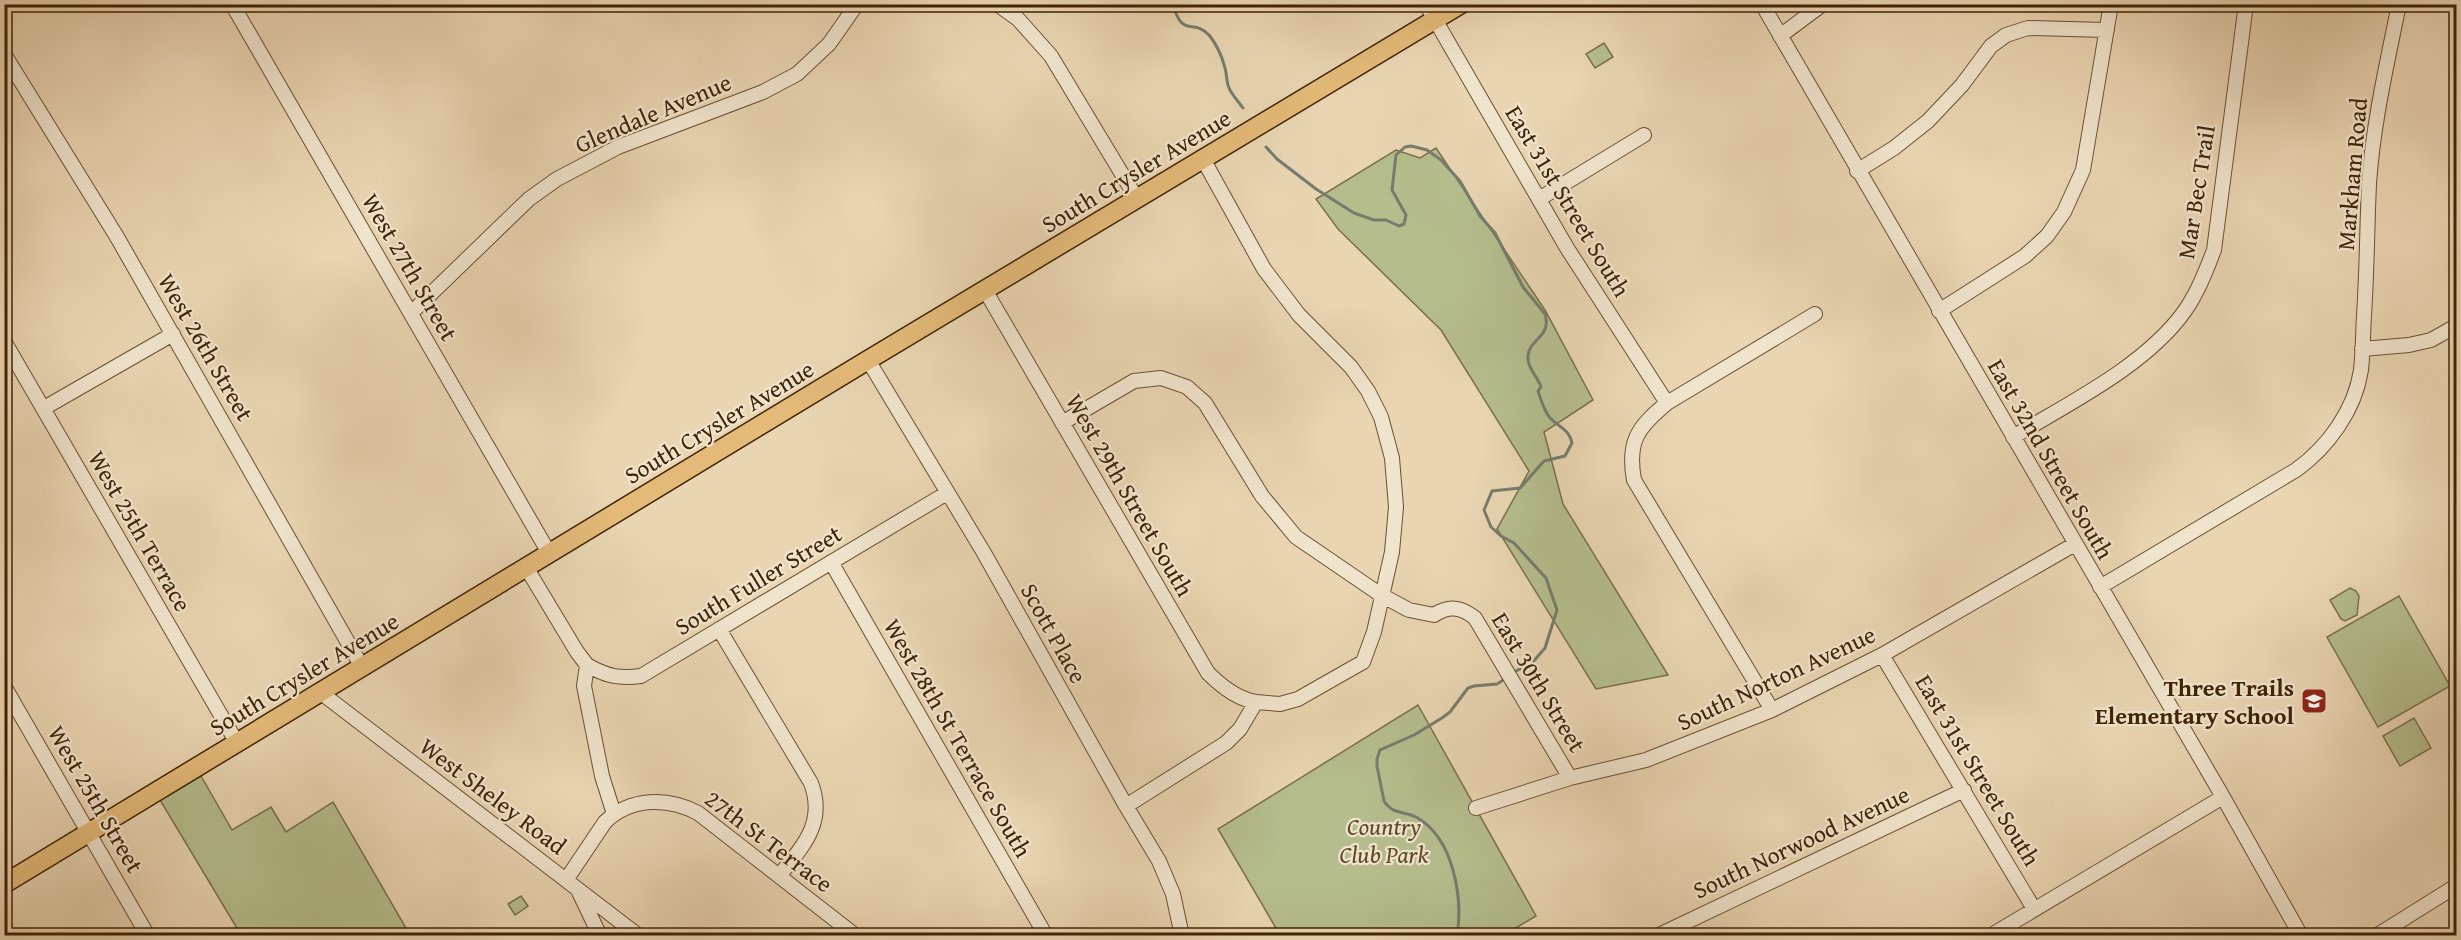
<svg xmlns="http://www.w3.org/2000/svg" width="2461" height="940" viewBox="0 0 2461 940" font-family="'Gentium Book Plus',serif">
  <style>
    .green { fill: #b5bd8d; stroke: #7a7049; stroke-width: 1.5 }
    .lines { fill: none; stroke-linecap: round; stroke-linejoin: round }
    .stream { stroke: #767c6e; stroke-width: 3 }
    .minor-casing { stroke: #6a5030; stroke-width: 16 }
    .major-casing { stroke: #3f2405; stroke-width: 21 }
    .minor { stroke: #f1e4cd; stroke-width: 14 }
    .major { stroke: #e4ba79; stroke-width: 18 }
    .labels { text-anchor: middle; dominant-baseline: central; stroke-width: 4.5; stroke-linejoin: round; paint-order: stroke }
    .street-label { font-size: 24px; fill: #3f2405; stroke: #f1e4cd }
    .poi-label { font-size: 24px; font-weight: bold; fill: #3f2405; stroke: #f1e4cd; text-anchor: end }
    .park-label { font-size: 24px; font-style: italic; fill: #5c4a27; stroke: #f1e4cd }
  </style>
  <rect width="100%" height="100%" fill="#e9d5b2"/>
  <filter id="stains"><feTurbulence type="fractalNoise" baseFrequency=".00333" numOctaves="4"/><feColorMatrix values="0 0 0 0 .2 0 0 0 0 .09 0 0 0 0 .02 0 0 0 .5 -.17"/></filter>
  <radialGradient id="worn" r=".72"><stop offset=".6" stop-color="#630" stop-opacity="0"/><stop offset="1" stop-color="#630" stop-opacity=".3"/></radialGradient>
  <path class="green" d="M1604,43L1613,57L1595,68L1586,54Z
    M1436,148L1545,310L1593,400L1544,432L1563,504L1668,675L1596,689L1497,529L1529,471L1441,330L1338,229L1316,199L1396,150L1420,158Z
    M2350,588L2356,591L2359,596L2357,615L2345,621L2341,619L2330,600Z
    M2399,596L2450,686L2378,727L2327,637Z
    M1418,705L1536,916L1504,935H1280L1218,829Z
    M2414,718L2431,748L2400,766L2383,736Z
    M201,776L232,830L271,807L286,832L333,802L410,935H241L160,800Z
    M521,896L528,906L515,915L508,904Z"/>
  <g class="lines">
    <path class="stream" d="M1173,4C1182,39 1193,18 1209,35C1215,42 1222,56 1224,65C1227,72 1226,81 1229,88C1232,95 1238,101 1243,108
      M1266,147L1277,159L1316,189L1354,213L1374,220H1386L1399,226L1404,224L1406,215L1392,190L1396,155L1405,147L1411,146L1427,150L1441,160L1460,181L1480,216L1495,233L1523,287L1545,314C1552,337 1529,339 1528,356C1527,368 1538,377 1541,387L1538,391C1541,400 1544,411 1550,418C1560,428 1569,429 1572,443L1565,456L1544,461L1520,488L1492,491L1484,510L1491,527L1501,536L1514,543L1546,578L1557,610L1545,648L1532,663L1516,671
      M1457,936C1463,898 1454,838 1416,817C1404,811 1393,815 1384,801L1377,766V759L1380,750L1414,735L1442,718L1450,712L1468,688L1474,686L1497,684L1505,679"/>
    <g class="minor-casing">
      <path id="minor" d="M232,4L549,553
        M997,4L1018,19L1051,56L1137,199
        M1426,4L1567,248L1667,403
        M1762,4L2223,797L2301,936
        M1780,36L1823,4
        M4,54L117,237L362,667
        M1857,171L1894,148L1928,121L1962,85L1991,46L2006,35L2028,28L2107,30
        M1539,199L1644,135
        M985,290L1208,673C1221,686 1237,699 1256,702
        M1939,311L2025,256L2047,236L2064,212L2083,170L2111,4
        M411,313L529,199L557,179L618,147L763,92L797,74L829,44L857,4
        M4,341L237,743
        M2362,349L2409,345L2431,340L2456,326
        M868,360L984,553L1126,806L1159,861L1173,894L1182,936
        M44,408L173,334
        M1062,423L1134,381L1161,378L1187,387L1205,403L1262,496L1296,537L1381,595L1409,610L1434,615C1449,605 1461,607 1475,618L1570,778
        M2013,437C2069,403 2145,366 2184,312C2197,294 2206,271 2214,250L2246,4
        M831,562L1046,936
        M526,567L577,652L587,665L584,686L602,776L614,814
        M2100,587L2296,470C2328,447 2355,410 2361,370C2363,352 2363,333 2364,315C2367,271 2367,227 2369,184C2373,123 2387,64 2399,4
        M719,629L811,783C826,823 803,846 779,876
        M1882,655L2034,909
        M587,665C606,676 619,679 641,676L947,493
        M4,686L148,936
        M320,692L639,936
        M1772,710L1634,480C1627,441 1638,427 1667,403L1815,314
        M1126,806L1226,743L1240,729L1256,702L1280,704L1298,699L1363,662L1374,632L1392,552L1396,507L1392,458L1381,417L1368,391L1351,367L1299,315L1264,269L1203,159
        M1476,808L1570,778L1646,760L1772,710L1882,655L2075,544
        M566,880L605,822C631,797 668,797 698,813L856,936
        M579,892L600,936
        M1657,936L1964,790
        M1990,936L2223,797
        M2376,936L2456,886"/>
    </g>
    <g class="major-casing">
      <path id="major" d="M4,884L868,360L1461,4"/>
    </g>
    <use href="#minor" class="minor"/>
    <use href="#major" class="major"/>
  </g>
  <defs>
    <g id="school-square" transform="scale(1.35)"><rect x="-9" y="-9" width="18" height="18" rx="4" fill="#8f2418" stroke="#f1e4cd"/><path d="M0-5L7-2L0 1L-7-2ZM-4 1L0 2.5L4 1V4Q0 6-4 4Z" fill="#fff"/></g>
  </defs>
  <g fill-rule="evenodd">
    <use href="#school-square" x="2314" y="701"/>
  </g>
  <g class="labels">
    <g class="street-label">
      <text transform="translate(653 113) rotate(-23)">Glendale Avenue</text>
      <text transform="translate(1136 171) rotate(-31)">South Crysler Avenue</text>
      <text transform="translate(2352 174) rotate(-85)">Markham Road</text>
      <text transform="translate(2196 192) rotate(-81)">Mar Bec Trail</text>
      <text transform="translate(1568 201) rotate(59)">East 31st Street South</text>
      <text transform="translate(410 267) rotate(60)">West 27th Street</text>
      <text transform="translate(206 347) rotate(60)">West 26th Street</text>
      <text transform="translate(719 422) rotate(-31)">South Crysler Avenue</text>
      <text transform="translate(2051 459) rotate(60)">East 32nd Street South</text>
      <text transform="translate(1130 495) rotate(60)">West 29th Street South</text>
      <text transform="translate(140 531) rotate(60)">West 25th Terrace</text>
      <text transform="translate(758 580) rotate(-31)">South Fuller Street</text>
      <text transform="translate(1054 633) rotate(61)">Scott Place</text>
      <text transform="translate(304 674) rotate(-31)">South Crysler Avenue</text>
      <text transform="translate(1776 678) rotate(-25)">South Norton Avenue</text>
      <text transform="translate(1539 682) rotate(59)">East 30th Street</text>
      <text transform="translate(958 738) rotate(60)">West 28th St Terrace South</text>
      <text transform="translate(1978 770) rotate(59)">East 31st Street South</text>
      <text transform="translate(493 796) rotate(37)">West Sheley Road</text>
      <text transform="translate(96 799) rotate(60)">West 25th Street</text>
      <text transform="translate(769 841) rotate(37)">27th St Terrace</text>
      <text transform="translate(1801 842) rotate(-25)">South Norwood Avenue</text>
    </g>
    <g class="poi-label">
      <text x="2294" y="687">Three Trails<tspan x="2294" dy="28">Elementary School</tspan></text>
    </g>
    <g class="park-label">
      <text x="1384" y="826">Country<tspan x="1384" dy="28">Club Park</tspan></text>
    </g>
  </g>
  <rect width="2461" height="940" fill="none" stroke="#e9d5b2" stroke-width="24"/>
  <rect x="6" y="6" width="2449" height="928" fill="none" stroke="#3f2405" stroke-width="3"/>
  <rect x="12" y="12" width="2437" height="916" fill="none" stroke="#3f2405" stroke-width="1.5"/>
  <rect width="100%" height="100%" filter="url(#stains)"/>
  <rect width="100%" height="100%" fill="url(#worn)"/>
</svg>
